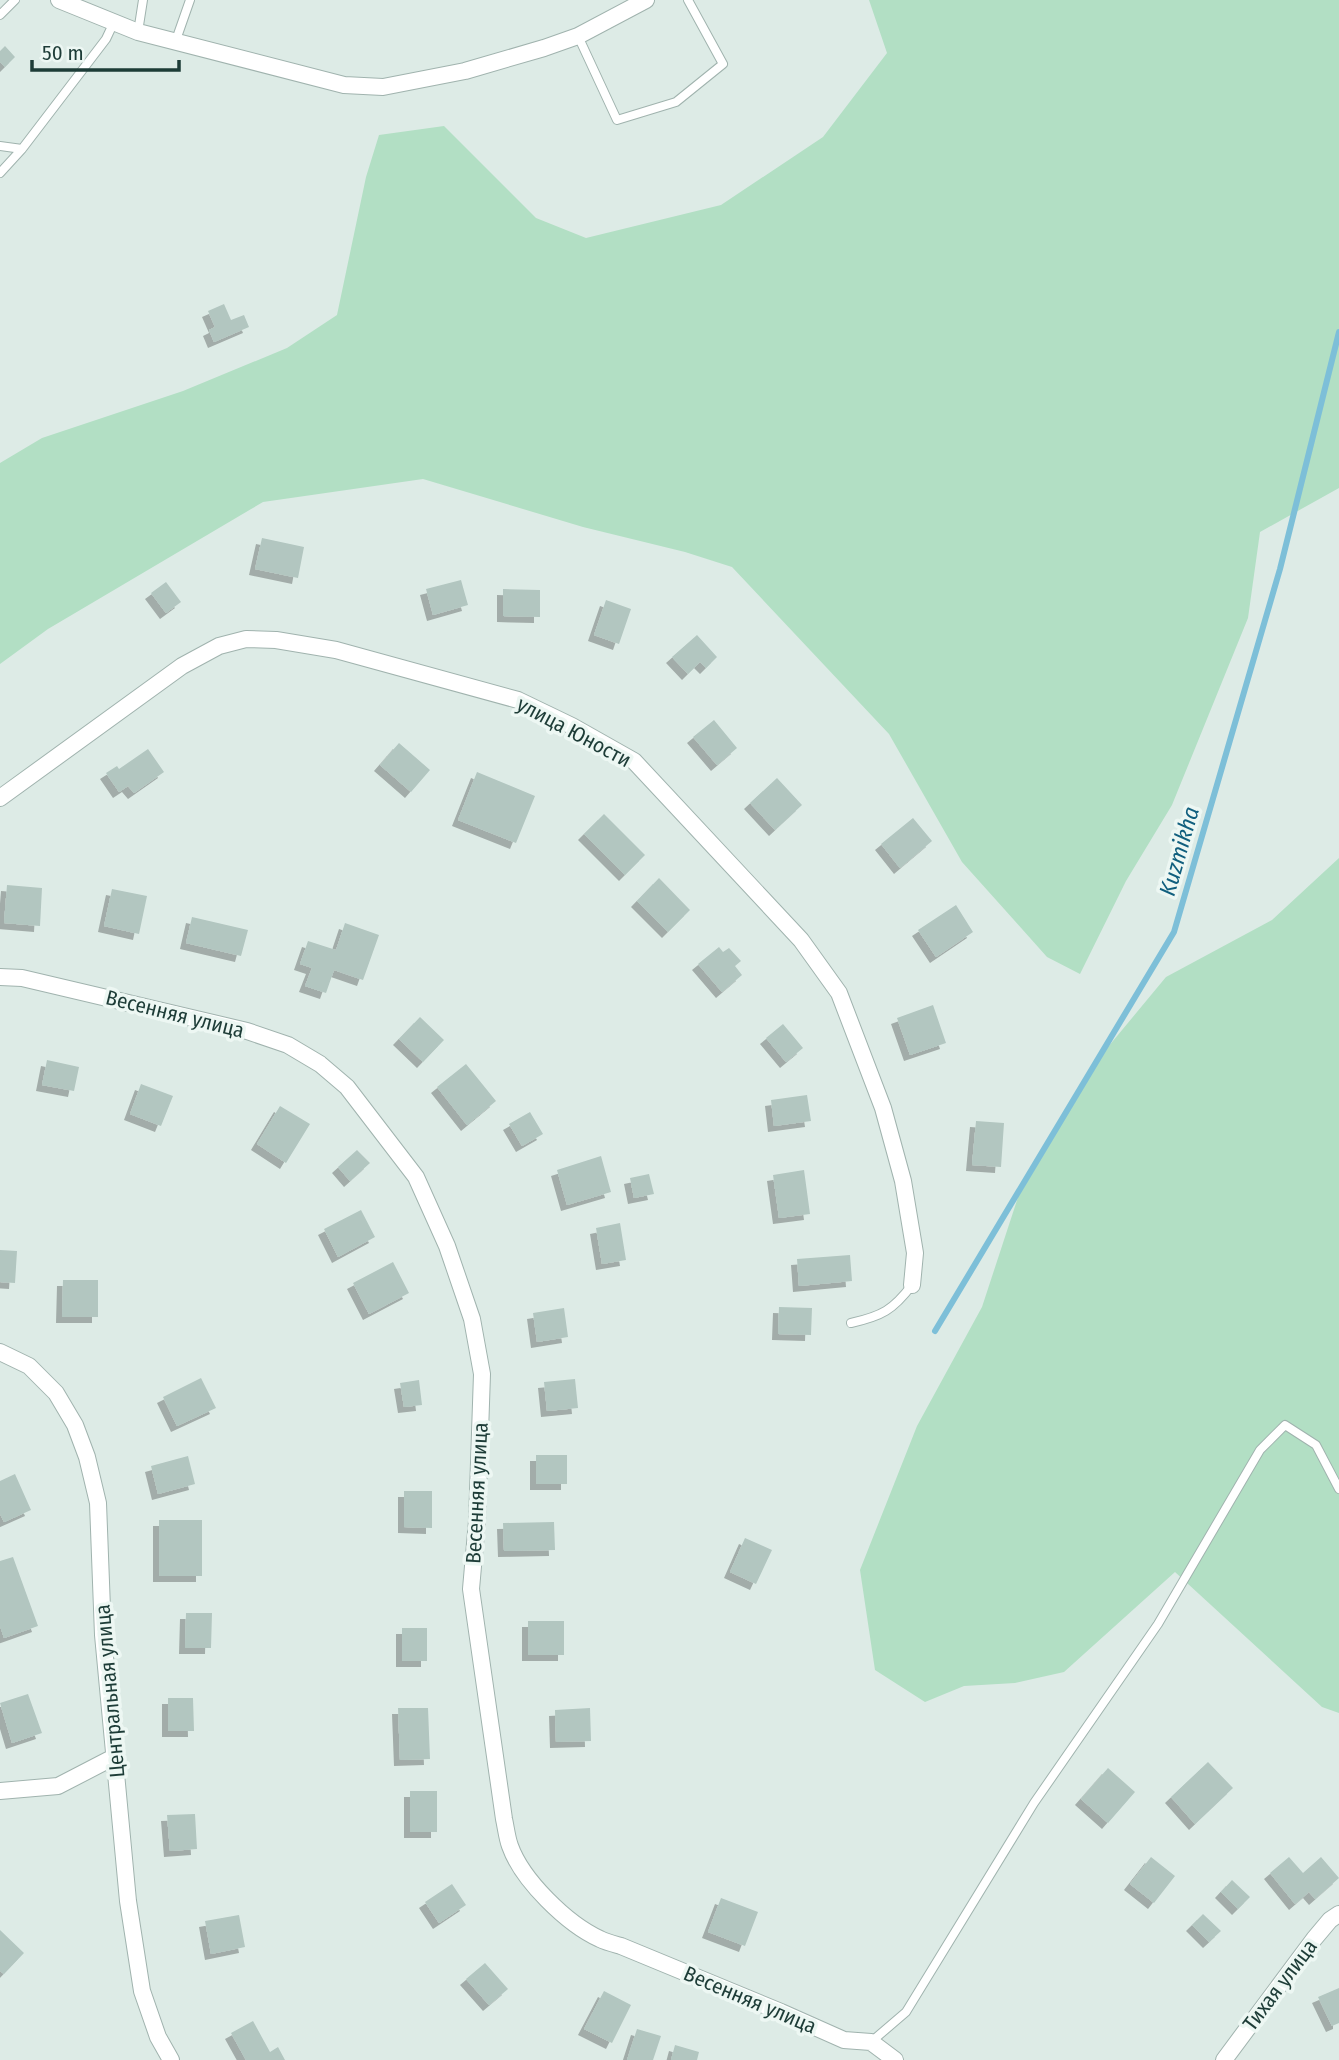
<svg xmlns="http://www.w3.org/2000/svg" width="1339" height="2060" viewBox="0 0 1339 2060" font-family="'Fira Sans Condensed',sans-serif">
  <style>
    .green { fill: #b2dfc4 }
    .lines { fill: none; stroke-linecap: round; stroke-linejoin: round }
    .stream { stroke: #7dbfd8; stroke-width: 6 }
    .building { fill: #b2c6c0; filter: url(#shadow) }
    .service-casing { stroke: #a0b3ae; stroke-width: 10 }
    .minor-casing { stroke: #a0b3ae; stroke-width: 18 }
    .service { stroke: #fff; stroke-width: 8 }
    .minor { stroke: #fff; stroke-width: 16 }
    .labels { text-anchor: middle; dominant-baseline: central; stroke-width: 7; stroke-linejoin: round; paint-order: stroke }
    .street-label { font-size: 21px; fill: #1d3c37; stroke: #edf7f3 }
    .water-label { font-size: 23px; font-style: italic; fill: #115f7e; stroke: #edf7f3 }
  </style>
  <defs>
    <filter id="shadow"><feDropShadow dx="-6" dy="6" stdDeviation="0" flood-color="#0004"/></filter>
  </defs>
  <rect width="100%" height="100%" fill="#ddebe6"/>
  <path class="green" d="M869,0H1339V488L1260,532L1248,618L1172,805L1126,881L1080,974L1047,957L962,862L889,734L732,567L685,552L583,527L423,479L263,502L48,629L0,664V463L42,438L183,391L287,348L337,315L366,177L379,135L444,126L536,218L586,238L721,205L823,137L887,53Z
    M1339,858V1713L1322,1707L1175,1572L1064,1672L1015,1683L964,1686L925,1702L875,1670L860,1570L917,1426L982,1307L1021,1188L1103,1053L1166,977L1272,920Z"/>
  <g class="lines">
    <path class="stream" d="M935,1331L1174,932L1280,569L1339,332"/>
  </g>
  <path class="building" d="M5,46L15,57L5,67L0,62V51Z
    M224,304L231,320L244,315L249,327L214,342L209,330L215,327L208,311Z
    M262,538L304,547L298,578L255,569Z
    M461,580L468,605L433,615L426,589Z
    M166,582L181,602L166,613L151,593Z
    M503,589L540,590V617L503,616Z
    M606,600L631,609L619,644L594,635Z
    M697,635L717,657L706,668L700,662L688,674L672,657Z
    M714,720L737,748L717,765L693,737Z
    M399,743L430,770L411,792L380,765Z
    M148,749L164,772L134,793L128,786L119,792L106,773L117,766L119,769Z
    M477,772L535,796L516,843L458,820Z
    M777,778L802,805L775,830L750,803Z
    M604,814L645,855L625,875L584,834Z
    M913,818L932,841L900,868L881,844Z
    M659,878L690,910L668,932L637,901Z
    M7,885L42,888L40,926L4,923Z
    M112,889L147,896L139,934L104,926Z
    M956,905L973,932L936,957L918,930Z
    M192,917L248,930L241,956L186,943Z
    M345,923L379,935L363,980L334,970L326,993L305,986L312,968L300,964L308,941L336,950Z
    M719,947L723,952L729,948L741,961L735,966L742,975L722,992L698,964Z
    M933,1005L946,1043L910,1055L897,1018Z
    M420,1017L444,1040L423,1062L399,1039Z
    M783,1024L803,1048L786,1062L766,1038Z
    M47,1060L79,1067L74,1091L42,1085Z
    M466,1064L496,1101L467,1125L437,1087Z
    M141,1084L173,1096L161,1126L130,1114Z
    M807,1095L811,1121L774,1126L771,1100Z
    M280,1106L310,1124L286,1163L257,1144Z
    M530,1112L543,1134L522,1146L509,1124Z
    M976,1121L1004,1123L1001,1167L972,1165Z
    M357,1150L370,1163L350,1181L338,1167Z
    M601,1156L611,1192L567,1205L557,1170Z
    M804,1170L810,1214L779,1218L773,1175Z
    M649,1174L654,1194L634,1198L630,1178Z
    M361,1210L375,1237L338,1257L324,1229Z
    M620,1223L626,1260L602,1264L596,1228Z
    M0,1250L17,1251L15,1283L0,1282Z
    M850,1255L852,1281L799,1286L797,1259Z
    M393,1262L409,1293L369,1314L353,1283Z
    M63,1280H98V1317H62Z
    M779,1307L812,1308L811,1335L778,1334Z
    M564,1308L568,1337L537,1342L533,1313Z
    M201,1378L216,1408L177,1426L163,1397Z
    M575,1379L578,1408L547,1411L544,1382Z
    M419,1380L422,1405L404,1407L400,1383Z
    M536,1455H567V1484H536Z
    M188,1456L195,1484L158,1494L151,1466Z
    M15,1474L31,1510L4,1522L0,1514V1481Z
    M404,1491H432V1528L404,1527Z
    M159,1520H202V1576H159Z
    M554,1522L555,1550L504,1551L503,1523Z
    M745,1538L772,1550L756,1584L730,1572Z
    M13,1557L38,1626L4,1638L0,1626V1561Z
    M186,1613H212L211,1648H185Z
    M528,1621H564V1655H528Z
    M402,1628H427V1661H402Z
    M28,1694L42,1733L12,1743L0,1703Z
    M168,1698H193L194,1731H168Z
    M398,1708H428L430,1759L400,1760Z
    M590,1708L591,1741L556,1742L555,1710Z
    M1208,1762L1233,1788L1195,1824L1171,1797Z
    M1108,1768L1135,1792L1108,1823L1081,1799Z
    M410,1791H437V1832H410Z
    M195,1814L197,1849L170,1851L167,1815Z
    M1151,1857L1175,1876L1154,1903L1130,1884Z
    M1289,1857L1303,1873L1321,1857L1339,1878L1315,1899L1309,1892L1295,1904L1270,1873Z
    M1232,1880L1250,1897L1238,1909L1221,1892Z
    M452,1884L466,1905L439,1923L425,1902Z
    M721,1898L758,1912L745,1946L708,1932Z
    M1203,1914L1221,1931L1209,1942L1192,1925Z
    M239,1915L245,1947L211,1954L205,1921Z
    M0,1930L24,1953L4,1974L0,1971Z
    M485,1963L508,1989L489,2005L466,1979Z
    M1339,1988V2023L1332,2026L1318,1997Z
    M604,1991L631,2005L612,2043L584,2029Z
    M253,2021L270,2052L278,2047L285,2060H246L231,2033Z
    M637,2029L661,2036L653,2060H627Z
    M675,2045L699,2052L697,2060H671Z"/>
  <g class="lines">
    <g class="service-casing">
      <path id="service" d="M0,15L15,0
        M138,32L143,0
        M578,36L617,120L676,102L723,64L688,0
        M176,40L190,0
        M0,146L22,149
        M0,173L22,149L106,39L114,22
        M851,1323C882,1316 893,1310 912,1285
        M871,2042L906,2012L1034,1803L1158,1624L1260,1450L1285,1425L1316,1445L1339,1489"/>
    </g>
    <g class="minor-casing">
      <path id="minor" d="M59,0L138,32L344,85L383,87L465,71L544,48L578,36L646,0
        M0,798L182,666L219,646L246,639L276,640L336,650L518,700L572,726L634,761L801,940L839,993L883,1108L903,1181L915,1253L912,1285
        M0,977L22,978L247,1031L288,1045L320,1064L347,1087L416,1177L447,1246L472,1319L482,1374L477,1521L471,1589L504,1819C506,1828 507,1838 510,1846C522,1880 567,1924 600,1939C606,1942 614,1944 621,1946L781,2012L844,2040L871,2042L895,2060
        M0,1352L29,1366L56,1393L75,1425L87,1457L98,1503L103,1635L128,1901L142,1991L158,2037L171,2060
        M0,1791L58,1786L114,1757
        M1224,2060L1314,1939L1330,1920L1339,1914"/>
    </g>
    <use href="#service" class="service"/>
    <use href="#minor" class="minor"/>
  </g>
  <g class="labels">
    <g class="street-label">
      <text transform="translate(574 732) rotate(28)">улица Юности</text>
      <text transform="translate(175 1014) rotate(14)">Весенняя улица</text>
      <text transform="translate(477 1493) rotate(-87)">Весенняя улица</text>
      <text transform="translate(110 1691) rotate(-95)">Центральная улица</text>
      <text transform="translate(1280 1985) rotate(-53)">Тихая улица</text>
      <text transform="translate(750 2000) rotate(23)">Весенняя улица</text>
    </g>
    <g class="water-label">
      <text transform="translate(1179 851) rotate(-74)">Kuzmikha</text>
    </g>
  </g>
  <path d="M32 60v10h147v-10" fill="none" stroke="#1d3c37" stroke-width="3.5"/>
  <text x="42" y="60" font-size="21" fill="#1d3c37" stroke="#edf7f3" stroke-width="5" paint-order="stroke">50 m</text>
</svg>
